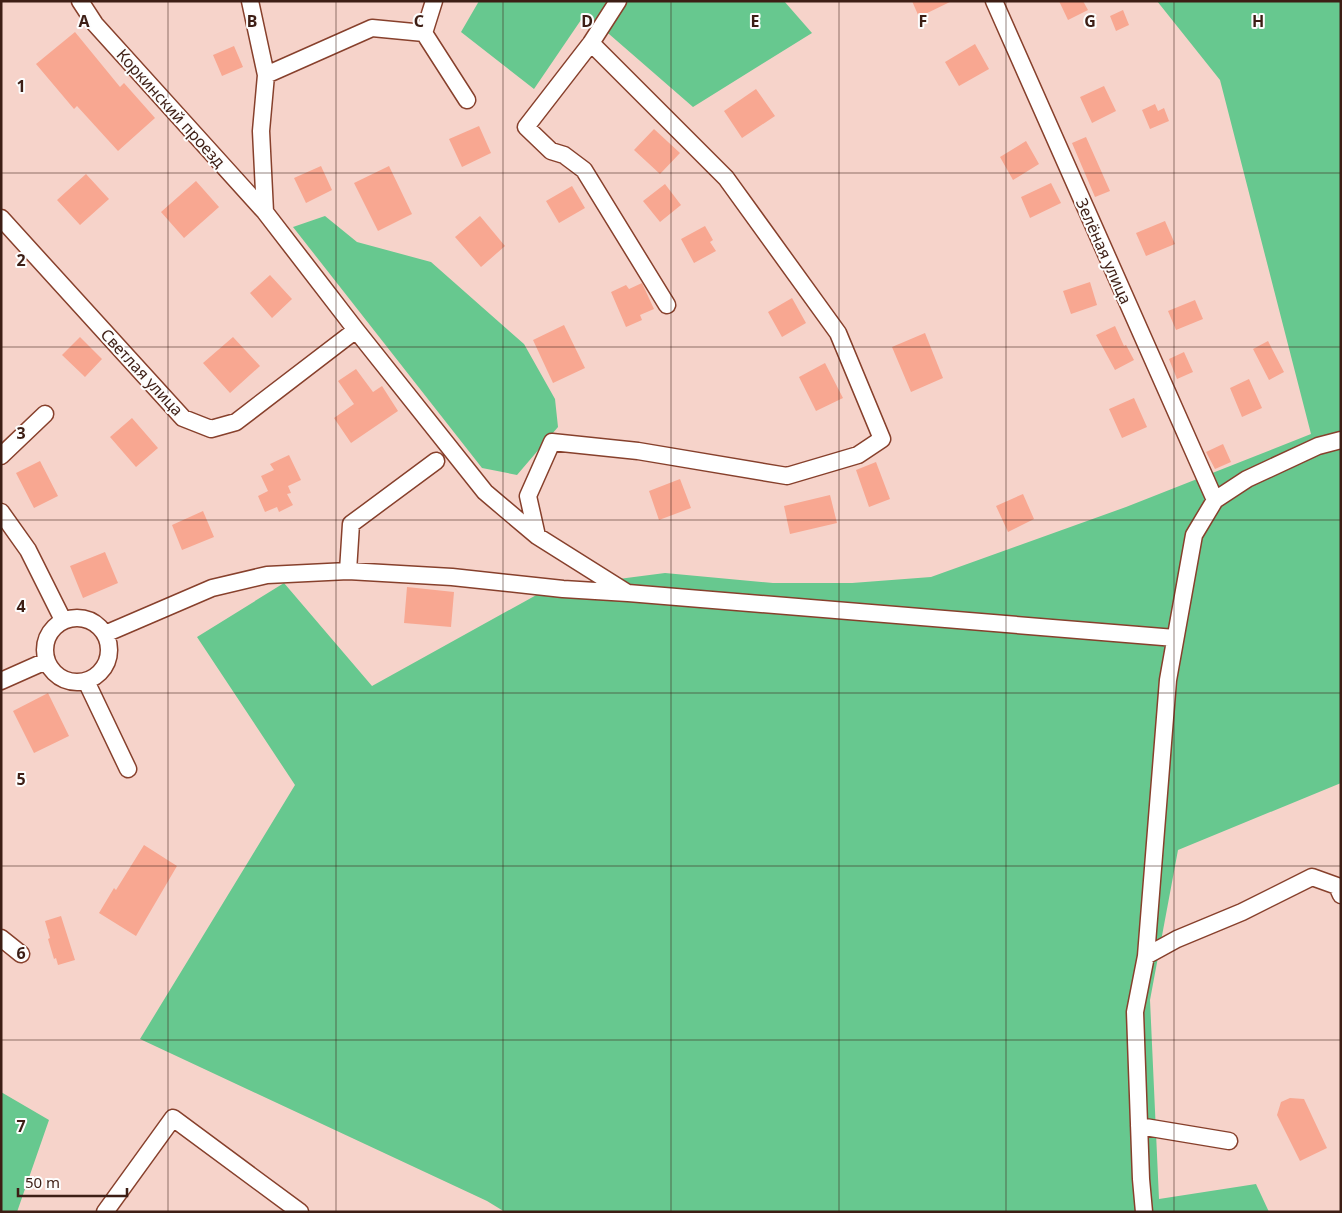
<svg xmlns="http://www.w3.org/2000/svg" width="1342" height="1213" viewBox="0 0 1342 1213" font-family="'Noto Sans',sans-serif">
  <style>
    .green { fill: #67c88f }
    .building { fill: #f8a791 }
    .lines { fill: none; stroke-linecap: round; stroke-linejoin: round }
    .minor-casing { stroke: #87402c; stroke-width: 19 }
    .minor { stroke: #fff; stroke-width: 16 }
    .grid { fill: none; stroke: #3d1e15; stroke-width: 1; stroke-opacity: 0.55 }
    .labels { text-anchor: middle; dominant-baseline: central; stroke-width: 4; stroke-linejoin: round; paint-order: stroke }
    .street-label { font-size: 16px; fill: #3d1e15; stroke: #fdfdfd }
    .grid-label { font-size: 16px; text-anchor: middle; font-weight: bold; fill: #3d1e15; stroke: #fdfdfd; stroke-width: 4; stroke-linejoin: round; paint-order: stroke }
  </style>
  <rect width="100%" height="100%" fill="#f6d3ca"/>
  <path class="green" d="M479,1H784L812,33L693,107L609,34L583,17L534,89L461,32Z
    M1157,1H1341V783L1178,850L1150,1000L1159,1199L1256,1184L1269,1212H505L487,1201L140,1039L295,785L197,637L284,583L372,686L549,588L665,573L773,583H852L931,577L1126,507L1311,434L1220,80Z
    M325,216L357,242L431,262L524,344L555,399L558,427L517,475L482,468L293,227Z
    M1,1092L49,1120L17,1212H1Z"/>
  <path class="building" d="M912,1H952L919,17Z
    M1059,1H1083L1088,10L1068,20Z
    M1123,10L1129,25L1116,31L1110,16Z
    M75,32L120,87L124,83L155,118L118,151L77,106L74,109L36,64Z
    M975,44L989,69L959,86L945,62Z
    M234,46L243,67L222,76L213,55Z
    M1104,86L1116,111L1092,123L1080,97Z
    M756,89L775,116L742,138L724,111Z
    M1155,104L1158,111L1164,108L1169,121L1150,129L1142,110Z
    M479,126L491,153L462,167L449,139Z
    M654,129L680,153L660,174L634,150Z
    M1086,137L1110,191L1095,197L1072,143Z
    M1026,141L1039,164L1013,180L1000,157Z
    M321,166L332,190L306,203L294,178Z
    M389,166L412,214L378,231L354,183Z
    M86,174L109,199L80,225L57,200Z
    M196,181L219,207L184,238L161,212Z
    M1051,183L1061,203L1030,218L1021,197Z
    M665,184L681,205L660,222L643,201Z
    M572,186L585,208L559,223L546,201Z
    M480,216L505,246L481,267L455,237Z
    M1165,221L1175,244L1146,256L1136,233Z
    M705,226L713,240L710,242L716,251L694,263L681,239Z
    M270,275L292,299L272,318L250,293Z
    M1090,282L1097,305L1071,314L1063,291Z
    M642,283L654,309L640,315L642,320L626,327L611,292L626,285L629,289Z
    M792,298L806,323L782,337L768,312Z
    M1195,300L1203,319L1176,330L1168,311Z
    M564,325L585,368L553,383L533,340Z
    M1115,326L1124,346L1126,345L1134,360L1115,370L1096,335Z
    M925,333L943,378L911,392L892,347Z
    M80,337L102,359L85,377L62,355Z
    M233,337L260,366L230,393L203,363Z
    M1268,341L1284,372L1269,380L1253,349Z
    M1184,352L1193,372L1177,379L1169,359Z
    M825,363L843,398L816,411L799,377Z
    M356,369L373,392L382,386L398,411L351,443L334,418L354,404L338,381Z
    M1249,379L1262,408L1242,417L1230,388Z
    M1134,398L1147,427L1122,438L1109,409Z
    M132,418L158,448L136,467L110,437Z
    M1223,444L1231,462L1215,469L1206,452Z
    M289,455L301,480L288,486L291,493L287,494L293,505L279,512L277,507L265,512L258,496L268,491L261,476L274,470L270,464Z
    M40,461L58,496L34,508L16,473Z
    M876,462L890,499L869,507L856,470Z
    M680,479L691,508L659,520L649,491Z
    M1023,494L1034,519L1008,532L996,506Z
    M830,495L837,523L790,534L784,506Z
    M203,511L214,537L182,550L172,525Z
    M105,552L118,583L83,598L70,566Z
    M407,587L454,592L451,627L404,623Z
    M48,693L69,736L34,753L13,711Z
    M144,845L177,866L136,936L99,913L114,888L116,890Z
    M61,916L75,960L58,965L56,958L54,959L48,939L50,938L45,921Z
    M1290,1098L1304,1099L1327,1148L1300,1161L1277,1115L1281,1102Z"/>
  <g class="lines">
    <g class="minor-casing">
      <path id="minor" d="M80,1L95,24L265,212
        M250,1L266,75L261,131L265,212L356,330L485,492L537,536L626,592
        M994,1L1215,500
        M424,33L434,1
        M591,43L526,127L551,151L564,155L584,170L667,305
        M266,75L372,28L424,33L467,100
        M1,218L183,418L211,429L236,422L356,330
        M1,456L45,414
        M1,512L28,550L63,620
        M537,536L528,496L552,442L638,451L787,476L858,455L882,439L838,333L726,178L591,43L618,1
        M348,571L351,524L436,461
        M45 650a32 32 0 1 1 64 0a32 32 0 1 1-64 0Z
        M105,634L212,588L267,575L348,571L452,577L563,589L628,593L1175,638
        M1,681L46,661
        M86,681L128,769
        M1,938L21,954
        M1146,956L1177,939L1242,912L1312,877L1337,886L1341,895
        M1139,1126L1229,1141
        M105,1212L173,1118L300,1212
        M1144,1212L1141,1179L1135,1012L1146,956L1168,680L1194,535L1215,500L1247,479L1318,446L1341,440"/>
    </g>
    <use href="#minor" class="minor"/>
  </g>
  <path class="grid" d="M168,1V1212M336,1V1212M503,1V1212M671,1V1212M839,1V1212M1006,1V1212M1174,1V1212M1,173H1341M1,347H1341M1,520H1341M1,693H1341M1,866H1341M1,1040H1341"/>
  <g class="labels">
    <g class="street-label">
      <text transform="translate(171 108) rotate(48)">Коркинский проезд</text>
      <text transform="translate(1104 251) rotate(66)">Зелёная улица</text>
      <text transform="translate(142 372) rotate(47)">Светлая улица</text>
    </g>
  </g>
  <g class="grid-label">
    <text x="84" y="27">A</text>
    <text x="252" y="27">B</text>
    <text x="419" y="27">C</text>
    <text x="587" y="27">D</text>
    <text x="755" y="27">E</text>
    <text x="923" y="27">F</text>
    <text x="1090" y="27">G</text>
    <text x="1258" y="27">H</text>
    <text x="21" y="92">1</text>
    <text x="21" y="266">2</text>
    <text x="21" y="439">3</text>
    <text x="21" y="612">4</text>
    <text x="21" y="785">5</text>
    <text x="21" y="959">6</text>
    <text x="21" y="1132">7</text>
  </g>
  <rect width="1342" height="1213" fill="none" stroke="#3d1e15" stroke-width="5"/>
  <path d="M18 1188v8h109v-8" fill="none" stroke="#3d1e15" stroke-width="2.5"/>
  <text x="25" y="1188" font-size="15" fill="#3d1e15" stroke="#fdfdfd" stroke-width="4" paint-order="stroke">50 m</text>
</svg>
